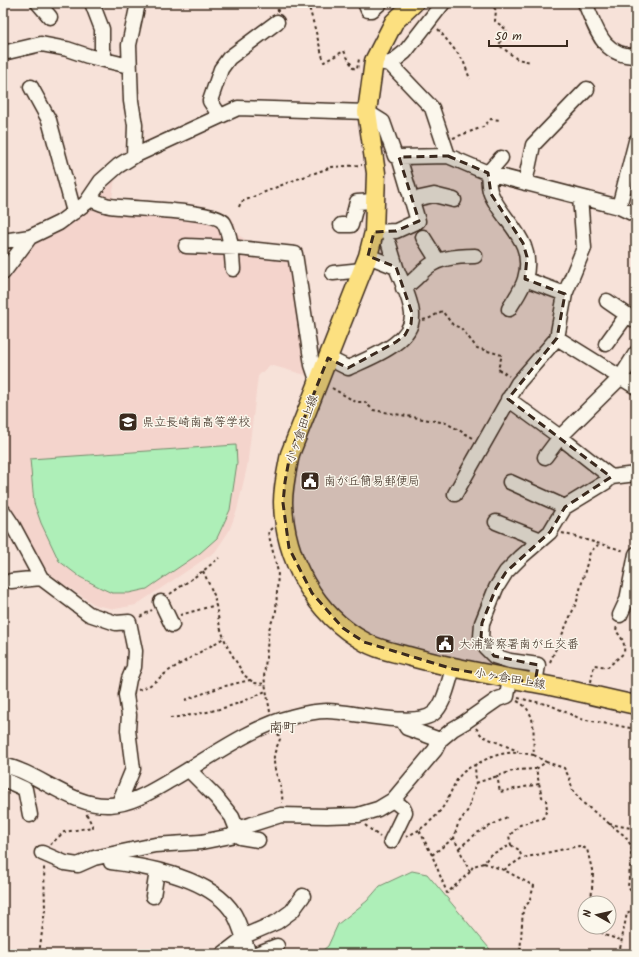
<svg xmlns="http://www.w3.org/2000/svg" width="639" height="957" viewBox="0 0 639 957" font-family="Kalam,'Klee One',sans-serif">
  <style>
    .built { fill: #f4d4cc }
    .green { fill: #aeefb8; stroke: #748c6b }
    .lines { fill: none; stroke-linecap: round; stroke-linejoin: round }
    .minor-casing { stroke: #3b2a1e; stroke-width: 17 }
    .major-casing { stroke: #3b2a1e; stroke-width: 21 }
    .path { stroke: #3b2a1e; stroke-width: 2; stroke-dasharray: 3 3; stroke-linecap: butt }
    .minor { stroke: #fbf7ec; stroke-width: 14 }
    .major { stroke: #fce080; stroke-width: 18 }
    .marked { fill: #3b2a1e; fill-opacity: 0.2; stroke: #3b2a1e; stroke-width: 3; stroke-dasharray: 8 5; stroke-linejoin: round }
    .labels { text-anchor: middle; dominant-baseline: central; stroke-width: 3; stroke-linejoin: round; paint-order: stroke }
    .poi-label { font-size: 12px; fill: #3b2a1e; stroke: #fbf7ec; text-anchor: start }
    .street-label { font-size: 12px; fill: #3b2a1e; stroke: #fbf7ec }
    .quarter-label { font-size: 14px; fill: #3b2a1e; stroke: #fbf7ec }
  </style>
  <rect width="100%" height="100%" fill="#f7e2d9"/>
  <filter id="ink" filterUnits="userSpaceOnUse"><feTurbulence type="fractalNoise" baseFrequency=".025" numOctaves="2"/><feDisplacementMap in="SourceGraphic" scale="8" xChannelSelector="R" yChannelSelector="G"/><feConvolveMatrix kernelMatrix="1 2 1 2 8 2 1 2 1" color-interpolation-filters="sRGB"/></filter>
  <g filter="url(#ink)">
    <path class="built" d="M115,179L112,198L119,204L225,213L233,220L238,235L255,245L301,248L313,350L320,353L309,376L270,365L258,376L247,467L237,510L229,531L215,552L136,605L115,609L95,605L56,579L42,564L3,497V288L38,238L72,223L84,213Z"/>
    <path class="green" d="M236,445L237,463L230,510L217,538L200,553L160,580L147,589L129,593H112L101,588L80,577L59,561L41,523L34,503L30,459Z
      M412,871L427,874L494,954H318L328,946L338,924L367,901L380,886Z"/>
    <g class="lines">
      <g class="minor-casing">
        <path id="minor" d="M38,3L50,17
          M92,3L102,29V50L106,60
          M365,3L368,10H372L380,3
          M585,3C597,30 602,56 636,56
          M3,53L41,44L67,49L88,56L129,66
          M374,61L390,64L432,108L448,156
          M390,64L405,52L443,3
          M31,87L49,120L74,212
          M220,116L210,101L221,69L229,58L277,22
          M134,156L135,125L131,101L129,45L138,3
          M501,158L488,173C489,180 488,187 491,194C504,224 536,240 525,279C522,290 514,300 509,309
          M525,183L533,145L587,89
          M89,199C96,201 103,205 110,206C129,209 216,210 224,223C231,235 232,255 233,269
          M411,200L434,195L454,200
          M619,207L636,141
          M341,225H351L357,202L375,201
          M374,232L396,231L418,221L399,157L448,156L488,173L619,207L636,215
          M423,237L438,261
          M3,241L30,237L59,223L86,203L101,181L118,166L134,156L238,108L367,112L383,122L395,156L399,157
          M389,244L396,267
          M186,246L238,248L295,254L312,365L318,383
          M3,273L30,237
          M333,273L362,270
          M525,279L565,294
          M403,288C417,280 418,274 429,266C441,257 460,256 475,256
          M607,301L636,321
          M557,338L636,387
          M606,344L627,315
          M328,358L348,368C369,358 414,343 412,314C411,298 401,281 396,267L368,256
          M508,399L560,437L611,477
          M545,457L560,437L621,377L636,353
          M510,482L565,507
          M455,494L518,383L557,338L565,294L584,248L580,197
          M3,511L13,526L41,578L89,614L116,623L129,622L135,651L134,667L129,679L126,695L129,715L128,730L133,769L119,803
          M496,522L541,540
          M11,581L41,578
          M161,602L172,625
          M620,615L627,600L636,554
          M535,683L538,665L510,661L494,656L486,648L481,637L482,623L496,588L506,572L521,557L550,532L565,507L606,482L611,477L636,474
          M402,720L407,728L440,740
          M3,765C40,773 71,807 110,805C132,804 152,791 171,780C206,760 253,726 291,717C302,714 315,711 327,711C351,711 416,729 434,713C445,703 448,683 453,669
          M189,770L216,797L232,817L240,837L258,840
          M3,771V779L25,789L30,815
          M391,841L405,812L403,808L393,800
          M42,853L65,863L78,865L94,858L155,845L201,842L231,836L243,827L281,815L327,816L358,815L378,809L393,800L435,750L440,740L453,729L465,722L498,699L507,696L510,679
          M110,855L111,862C150,867 212,878 234,914C241,926 244,941 249,954
          M153,896L157,871
          M223,954L249,934L277,922L292,911L303,896
          M256,954L277,946"/>
      </g>
      <g class="major-casing">
        <path id="major" d="M414,3L394,22L374,61L367,112L376,173L374,232L368,256L290,454C287,470 283,486 283,502C284,558 315,615 365,642C378,650 393,652 408,656C450,668 492,675 535,683C569,689 602,698 636,705"/>
      </g>
      <path class="path" d="M277,3L278,12
        M308,3L324,62L344,51L353,68L357,69L359,59
        M490,3L496,10L495,21L507,30L499,45L517,59L531,62
        M438,29L463,60L470,79
        M453,138L483,127L491,119L501,120
        M239,207L241,202L289,182L332,167L362,165
        M423,320L430,318L442,311L453,325L461,328L477,348L502,355L498,369L509,376
        M332,388L356,402H365L373,410L446,423L473,438
        M562,533L625,551
        M203,571L214,595L220,627L227,646L244,675L254,683L266,684
        M170,594L203,571L219,558
        M180,615L216,605
        M140,617L152,610
        M550,662L577,601L590,552L598,545
        M591,682L594,665L608,667L624,653C625,643 623,639 616,631L617,625
        M138,690L149,686L170,670L224,638
        M518,698L550,705L581,719L636,729
        M185,700L221,687L250,680
        M517,701C539,712 532,734 534,755L546,762
        M270,712L264,677L269,629L276,611L278,572L268,532L272,528
        M170,718C204,714 237,707 267,690
        M476,728L482,736L518,751
        M278,733L280,739C278,745 273,753 274,760C274,776 284,787 282,803
        M534,755C509,750 497,753 475,765L476,783L468,810L458,824L454,838L470,872L473,866L484,863L490,855L511,845L509,836L520,825L543,818L547,810L546,800L542,797L536,769L546,762L564,768L569,777L573,791L583,803L625,836L632,847L628,887L636,898
        M497,775L500,792L539,784
        M476,783L516,770L536,769
        M609,824L636,829
        M365,825L380,837
        M406,837L419,830
        M50,845L64,832L93,827L86,813
        M511,845L519,850L522,858
        M459,848L477,833L507,817
        M432,855L454,838
        M484,863L504,870L534,886L529,902L523,909L520,954
        M504,870L522,858L579,846L587,849L593,874L591,903
        M470,872L447,893L432,855L419,830C427,824 434,819 440,811C454,794 452,774 475,765
        M597,927L604,935L621,940
        M39,954L45,910L44,866
        M619,954L627,913L636,908"/>
      <use href="#minor" class="minor"/>
      <use href="#major" class="major"/>
    </g>
  </g>
  <path class="marked" d="M448,156L488,173L491,194L523,243L527,257L525,279L565,294L557,338L508,399L611,477L565,507L550,532L506,572L496,588L482,623L481,637L494,656L538,665L535,683L453,669L364,642L343,628L312,593L289,548L283,503L285,482L290,454L328,358L348,368L396,342L405,335L411,324L412,313L396,267L368,256L374,232L396,231L419,221L399,157Z"/>
  <defs>
    <g id="school-square" transform="scale(1)"><rect x="-9" y="-9" width="18" height="18" rx="4" fill="#3b2a1e" stroke="#fbf7ec"/><path d="M0-5L7-2L0 1L-7-2ZM-4 1L0 2.5L4 1V4Q0 6-4 4Z" fill="#fff"/></g>
    <g id="civic-square" transform="scale(1)"><rect x="-9" y="-9" width="18" height="18" rx="4" fill="#3b2a1e" stroke="#fbf7ec"/><path d="M-.6-6.5H3V-4.5H.6V-3L4-1V1h2V6H-6V1h2V-1L-.6-3ZM-1.2 2.5V6h2.4V2.5Z" fill="#fff"/></g>
  </defs>
  <g fill-rule="evenodd">
    <use href="#school-square" x="128" y="422"/>
    <use href="#civic-square" x="310" y="481"/>
    <use href="#civic-square" x="445" y="644"/>
  </g>
  <g class="labels">
    <g class="poi-label">
      <text x="142" y="422">県立長崎南高等学校</text>
      <text x="324" y="481">南が丘簡易郵便局</text>
      <text x="459" y="644">大浦警察署南が丘交番</text>
    </g>
    <g class="street-label">
      <text transform="translate(302 429) rotate(-70)">小ヶ倉田上線</text>
      <text transform="translate(510 679) rotate(10)">小ヶ倉田上線</text>
    </g>
    <g class="quarter-label">
      <text x="283" y="728">南町</text>
    </g>
  </g>
  <rect width="639" height="957" fill="none" stroke="#fbf7ec" stroke-width="16"/>
  <rect x="8" y="8" width="623" height="941" fill="none" stroke="#3b2a1e" stroke-width="1.5" filter="url(#ink)"/>
  <g transform="translate(597 915) rotate(278)"><circle r="19" fill="#fbf7ec" stroke="#aea59a"/>
  <path d="M0-3L7 15L0 10L-7 15Z" fill="#3b2a1e"/>
  <text y="-6" font-size="11" font-weight="bold" text-anchor="middle" fill="#3b2a1e">N</text>
  </g>
  <path d="M489 40v6h78v-6" fill="none" stroke="#3b2a1e" stroke-width="2"/>
  <text x="495" y="40" font-size="12" fill="#3b2a1e" stroke="#fbf7ec" stroke-width="3" paint-order="stroke">50 m</text>
</svg>
